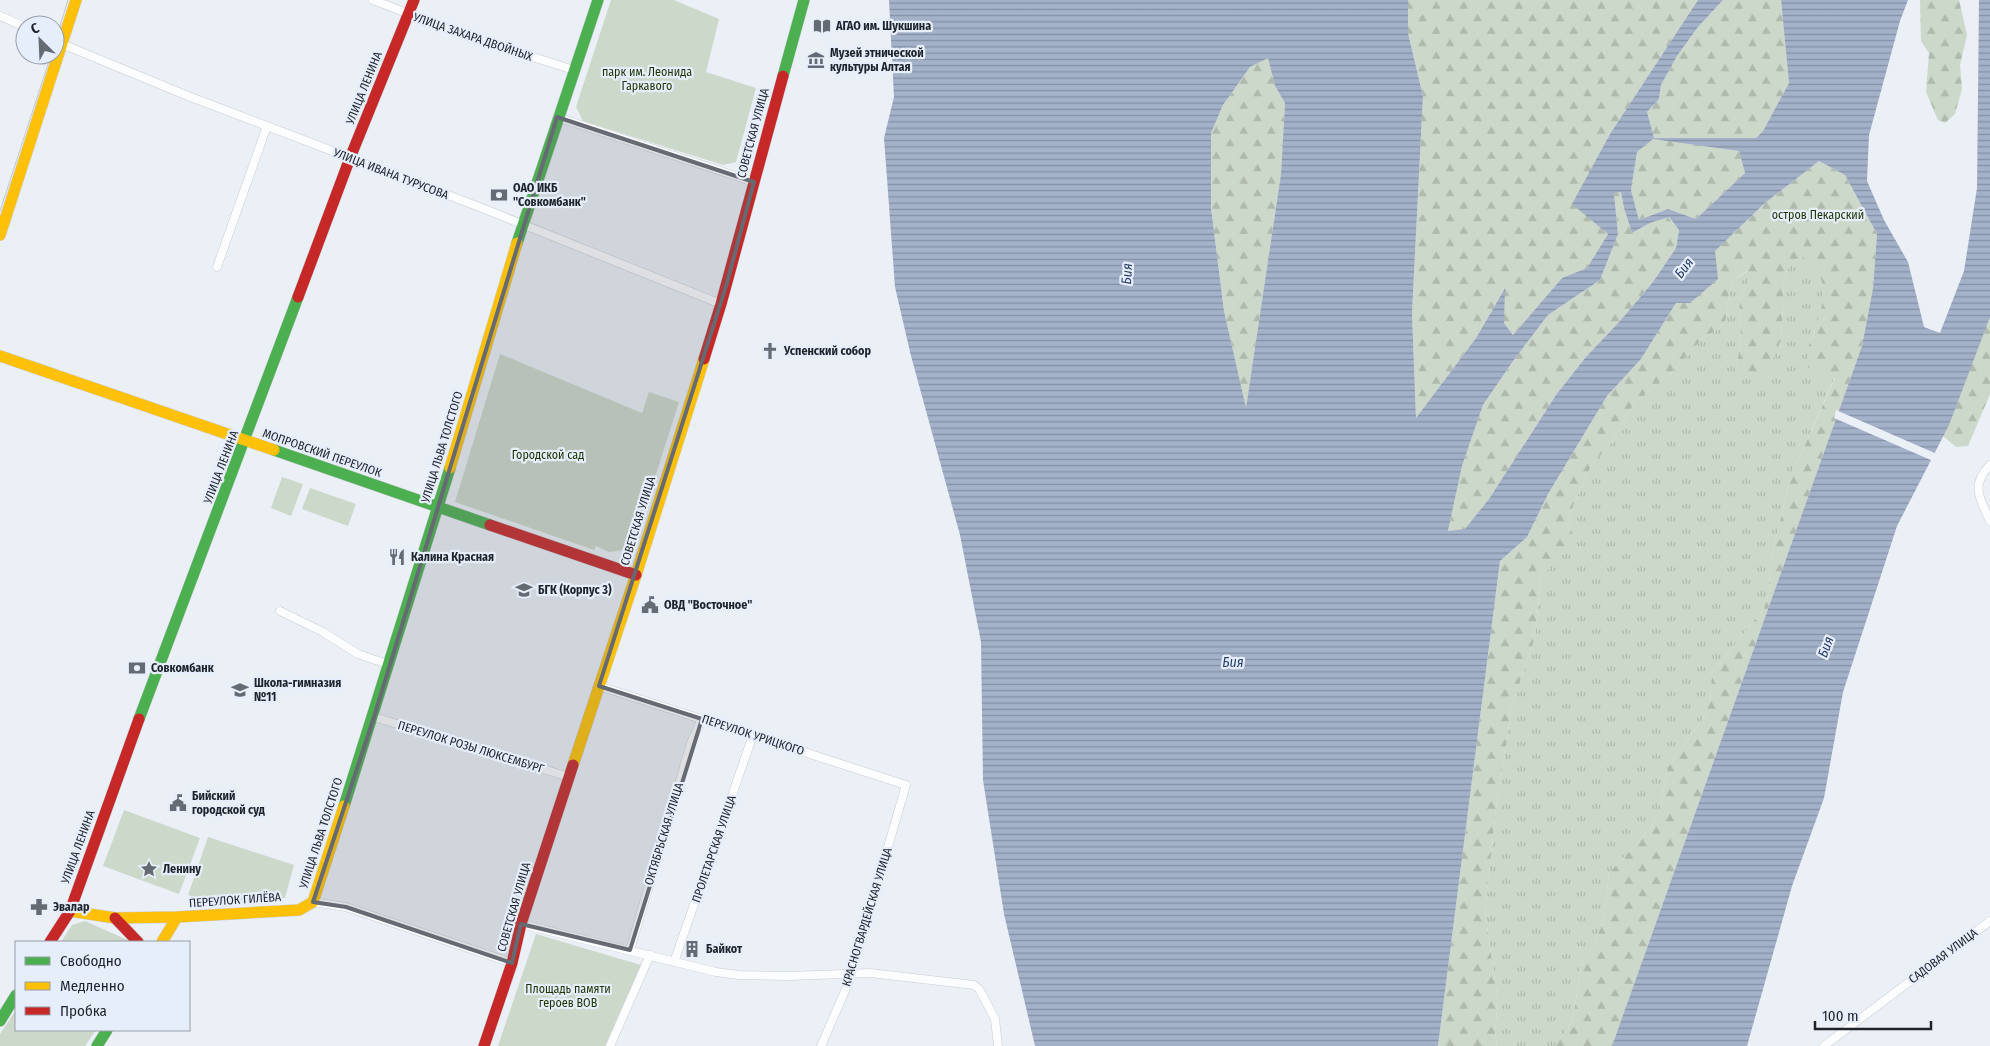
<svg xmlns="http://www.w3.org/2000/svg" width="1990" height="1046" viewBox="0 0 1990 1046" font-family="'Fira Sans Condensed',sans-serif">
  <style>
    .grass { fill: url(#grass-tufts) }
    .forest { fill: url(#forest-firs) }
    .park { fill: #ccd8c9 }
    .water { fill: url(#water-rules); fill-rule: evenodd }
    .pier { fill: #ebeff6 }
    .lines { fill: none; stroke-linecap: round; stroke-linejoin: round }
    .street-casing { stroke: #c8ccd2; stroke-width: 9 }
    .fast-casing { stroke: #c8ccd2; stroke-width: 12 }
    .slow-casing { stroke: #c8ccd2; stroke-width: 12 }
    .jam-casing { stroke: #c8ccd2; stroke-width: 12 }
    .street { stroke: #fcfdfe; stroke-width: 8 }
    .fast { stroke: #4caf50; stroke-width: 11 }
    .slow { stroke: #ffc107; stroke-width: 11 }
    .jam { stroke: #c62828; stroke-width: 11 }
    .tram { stroke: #c6c7c9; stroke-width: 1 }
    .marked { fill: #666a72; fill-opacity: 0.2; stroke: #666a72; stroke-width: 4; stroke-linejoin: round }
    .labels { text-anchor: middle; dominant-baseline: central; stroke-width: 4.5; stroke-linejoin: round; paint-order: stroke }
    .poi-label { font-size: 12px; font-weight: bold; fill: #1f232b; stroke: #e7eefb; text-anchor: start }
    .street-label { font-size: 12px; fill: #1f232b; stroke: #e7eefb }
    .park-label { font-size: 12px; fill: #1b3400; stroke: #e7eefb }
    .water-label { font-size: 14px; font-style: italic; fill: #273d6a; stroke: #e7eefb }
  </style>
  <defs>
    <pattern id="grass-tufts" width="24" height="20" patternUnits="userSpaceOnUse" patternTransform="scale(1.25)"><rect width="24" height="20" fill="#ccd8c9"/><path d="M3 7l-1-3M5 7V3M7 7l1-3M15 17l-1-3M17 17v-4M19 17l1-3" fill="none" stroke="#afb9ad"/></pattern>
    <pattern id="forest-firs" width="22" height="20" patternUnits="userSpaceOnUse" patternTransform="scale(1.25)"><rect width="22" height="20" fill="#ccd8c9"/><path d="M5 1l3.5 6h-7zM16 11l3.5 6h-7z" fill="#afb9ad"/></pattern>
    <pattern id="water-rules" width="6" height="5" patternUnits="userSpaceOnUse" patternTransform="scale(1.25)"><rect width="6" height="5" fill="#a3b1c9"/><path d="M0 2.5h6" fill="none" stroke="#8490a3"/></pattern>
  </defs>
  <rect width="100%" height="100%" fill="#ebeff6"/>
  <path class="grass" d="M1802,256C1806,259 1811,262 1815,266C1835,290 1816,326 1807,351L1820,376L1835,377L1791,476L1770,563L1769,593L1764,608L1712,673L1710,703L1702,720L1668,767L1659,814L1651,828L1609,873L1604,920L1593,947L1582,961L1573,1019L1556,1046H1497L1495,1031L1498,1001L1485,912L1498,790L1505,755L1511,709L1535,637L1541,577L1573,536L1569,521L1573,506L1591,466L1612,442L1634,403L1670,374L1701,340L1725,324L1729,293L1735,279L1748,271L1747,285L1739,298L1741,343L1735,371L1781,340L1784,280L1789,265Z"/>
  <path class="forest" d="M1408,0H1698L1610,134L1573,204L1608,234L1587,268L1562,278L1513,335L1504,323V289L1476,338L1416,418L1412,313L1423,96L1408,33Z
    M1723,0H1781L1789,83L1763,131L1756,138L1658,139L1739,151L1745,173L1696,219L1668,209L1639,220L1631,190L1637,152L1653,138L1647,112L1659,99L1661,85L1677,56L1698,27Z
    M1920,0H1959L1967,35L1960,65L1962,89L1955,114L1945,123L1938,120L1926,92L1929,53L1921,41Z
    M1268,57L1275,86L1285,103L1281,174L1246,409L1224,311L1211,208V133L1223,105L1250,67Z
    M1819,161L1845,175L1877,234L1873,288L1862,346L1612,1046H1556L1573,1019L1582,961L1593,947L1604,920L1609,873L1651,828L1659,814L1668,767L1702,720L1710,703L1712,673L1764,608L1769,593L1770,563L1791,476L1835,378L1820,376L1808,367C1808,362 1807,356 1807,352C1808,345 1812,339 1814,333C1824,301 1833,279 1802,256L1789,265L1784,280L1781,340L1763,381L1746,379L1735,371L1741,343L1739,298L1747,285V271L1735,279L1729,293L1725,324L1701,340L1670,374L1634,403L1612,442L1591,466L1573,506L1569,521L1573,535L1568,549L1541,577L1535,637L1511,709L1505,755L1498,790L1485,912L1498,1001L1495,1031L1497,1046H1438L1500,561L1527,537L1548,494L1607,396L1641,359L1676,303L1715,251L1765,203Z
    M1621,191L1624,208L1632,233L1650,223L1668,217L1679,230L1676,248L1653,282L1620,321L1585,358L1556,395L1489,499L1465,530L1448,531L1462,466L1483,405L1513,361L1548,315L1600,280L1618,234L1614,193Z
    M1990,317V394L1968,446L1956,447L1943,436Z"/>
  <path class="park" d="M611,0H674L719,19L706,72L756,88L736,162L723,165L583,121L576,107Z
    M500,354L642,413L649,392L679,402L632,549L609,552L596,546L594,550L455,502Z
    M282,477L303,484L291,516L271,508Z
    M310,488L356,504L348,526L302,509Z
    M124,810L200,838L179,894L103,866Z
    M208,837L294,865L285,898L221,907L188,895Z
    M85,921L132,942H61L72,925Z
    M536,934L641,965L605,1046H498Z
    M16,1010V1030H96L85,1046H0V1034Z"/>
  <path class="water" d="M889,0H1408V33L1423,96L1412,313L1416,418L1476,338L1505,288L1504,323L1513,335L1562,278L1587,268L1608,234L1572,204L1610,134L1698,0H1723L1698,27L1677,56L1661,85L1659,99L1647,112L1654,138H1756L1763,131L1789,83L1781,0H1908L1900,21L1869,135L1867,181L1884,220L1908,262L1924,327L1940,333L1964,271L1977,188L1979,0H1990V317L1949,425L1897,526L1843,692L1824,798L1792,886L1747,1046H1612L1862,346L1873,288L1877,234L1845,175L1819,161L1765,203L1715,251L1718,279L1690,303H1676L1641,359L1607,396L1548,494L1527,537L1500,561L1438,1046H1035L1004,914L983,780L981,642L960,535L911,356L895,287L884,138L894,97ZM1268,58L1275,86L1285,103L1281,174L1246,408L1224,311L1211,208V133L1223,105L1250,67ZM1653,139L1739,151L1745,173L1696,219L1668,209L1639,220L1631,190L1637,152ZM1621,192L1624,208L1632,233L1650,223L1669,217L1679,230L1676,248L1653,282L1620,321L1585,358L1556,395L1489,499L1465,529L1448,531L1462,466L1483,405L1513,361L1548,315L1600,280L1618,234L1614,193Z"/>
  <path class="pier" d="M1836,410L1937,454L1933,461L1834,418Z"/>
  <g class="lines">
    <g class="street-casing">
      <path id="street" d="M373,0L472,38L574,70
        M0,16L25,27
        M62,44L188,96L482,208L721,304
        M557,117L754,182
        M217,267L267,126
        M1990,465C1970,485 1980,499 1990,521
        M280,611L323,632L358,654L390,665
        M599,686L906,785L848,984L821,1046
        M374,717L569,777
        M313,902L346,907L512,963
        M521,924L716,972L739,975L789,976L870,973L974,985L979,989L995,1019L998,1046
        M630,950L691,743L702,719
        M674,962L753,735
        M610,1046L650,955
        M1824,1046L1990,921"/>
    </g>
    <g class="fast-casing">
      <path id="fast" d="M783,76L804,0
        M517,243L598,0
        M274,450L490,525
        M139,719L298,297
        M344,806L450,468
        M0,1021L16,995
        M97,1046L107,1030"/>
    </g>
    <g class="slow-casing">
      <path id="slow" d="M0,235L76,0
        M0,356L274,450
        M450,468L517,243
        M573,765L636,575L704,359
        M70,911L115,918L177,917L299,910L313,902L344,806
        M162,942L177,917"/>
    </g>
    <g class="jam-casing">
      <path id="jam" d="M298,297L350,158L414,0
        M704,359L721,304L783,76
        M490,525L636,575
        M115,918L138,942
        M50,942L70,911L139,719
        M484,1046L512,963L521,924L573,765"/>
    </g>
    <use href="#street" class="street"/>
    <use href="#fast" class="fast"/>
    <use href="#slow" class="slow"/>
    <use href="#jam" class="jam"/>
    <path class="tram" d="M55,42L68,0
      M0,211L51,55"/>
  </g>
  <path class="marked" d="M557,117L754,182L727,283L599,686L702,719L630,950L521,924L512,963L346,907L313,902L374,717Z"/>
  <defs>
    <g id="library-bare" transform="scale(1.35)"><path d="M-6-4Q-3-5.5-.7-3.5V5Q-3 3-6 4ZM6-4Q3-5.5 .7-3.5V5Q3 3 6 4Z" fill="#666a72" stroke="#e7eefb" stroke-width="2.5" paint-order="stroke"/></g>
    <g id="museum-bare" transform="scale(1.35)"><path d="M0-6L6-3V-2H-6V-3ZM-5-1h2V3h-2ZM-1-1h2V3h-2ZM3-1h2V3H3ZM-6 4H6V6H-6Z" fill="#666a72" stroke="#e7eefb" stroke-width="2.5" paint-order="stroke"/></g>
    <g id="bank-bare" transform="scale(1.35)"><path d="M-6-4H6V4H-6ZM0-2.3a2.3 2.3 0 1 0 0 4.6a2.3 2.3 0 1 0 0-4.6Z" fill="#666a72" stroke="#e7eefb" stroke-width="2.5" paint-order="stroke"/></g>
    <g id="church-bare" transform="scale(1.35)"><path d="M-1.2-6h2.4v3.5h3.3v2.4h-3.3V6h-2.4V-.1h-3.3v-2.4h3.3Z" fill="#666a72" stroke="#e7eefb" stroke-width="2.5" paint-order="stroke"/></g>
    <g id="restaurant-bare" transform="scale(1.35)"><path d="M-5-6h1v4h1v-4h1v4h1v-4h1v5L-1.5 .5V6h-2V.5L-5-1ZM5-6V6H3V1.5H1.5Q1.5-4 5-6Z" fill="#666a72" stroke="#e7eefb" stroke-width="2.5" paint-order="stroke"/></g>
    <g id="university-bare" transform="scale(1.35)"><path d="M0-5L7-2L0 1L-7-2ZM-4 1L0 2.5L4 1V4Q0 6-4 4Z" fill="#666a72" stroke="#e7eefb" stroke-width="2.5" paint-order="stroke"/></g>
    <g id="civic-bare" transform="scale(1.35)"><path d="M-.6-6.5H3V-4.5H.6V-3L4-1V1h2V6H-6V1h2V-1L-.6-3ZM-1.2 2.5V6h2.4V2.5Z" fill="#666a72" stroke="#e7eefb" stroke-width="2.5" paint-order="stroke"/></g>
    <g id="school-bare" transform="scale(1.35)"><path d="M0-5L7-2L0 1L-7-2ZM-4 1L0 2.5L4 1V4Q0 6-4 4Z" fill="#666a72" stroke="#e7eefb" stroke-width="2.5" paint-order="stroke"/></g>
    <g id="sight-bare" transform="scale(1.35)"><path d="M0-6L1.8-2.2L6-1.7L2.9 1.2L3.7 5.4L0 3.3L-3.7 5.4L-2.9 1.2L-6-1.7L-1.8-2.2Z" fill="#666a72" stroke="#e7eefb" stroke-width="2.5" paint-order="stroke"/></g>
    <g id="pharmacy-bare" transform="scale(1.35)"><path d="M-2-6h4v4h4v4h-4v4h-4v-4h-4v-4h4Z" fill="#666a72" stroke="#e7eefb" stroke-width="2.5" paint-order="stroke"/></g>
    <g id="building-bare" transform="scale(1.35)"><path d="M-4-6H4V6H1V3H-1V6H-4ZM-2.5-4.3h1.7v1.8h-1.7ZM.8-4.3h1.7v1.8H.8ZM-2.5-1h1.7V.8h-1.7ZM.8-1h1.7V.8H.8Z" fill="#666a72" stroke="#e7eefb" stroke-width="2.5" paint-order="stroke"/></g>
  </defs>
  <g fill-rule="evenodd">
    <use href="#library-bare" x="822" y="26"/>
    <use href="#museum-bare" x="816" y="60"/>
    <use href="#bank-bare" x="499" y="195"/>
    <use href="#church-bare" x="770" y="351"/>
    <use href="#restaurant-bare" x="397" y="557"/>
    <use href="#university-bare" x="524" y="590"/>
    <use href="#civic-bare" x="650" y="605"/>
    <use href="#bank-bare" x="137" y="668"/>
    <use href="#school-bare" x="240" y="690"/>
    <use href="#civic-bare" x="178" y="803"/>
    <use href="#sight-bare" x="149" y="869"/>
    <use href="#pharmacy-bare" x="39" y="907"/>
    <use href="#building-bare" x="692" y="949"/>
  </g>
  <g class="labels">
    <g class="poi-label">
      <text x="836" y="26">АГАО им. Шукшина</text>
      <text x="830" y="53">Музей этнической<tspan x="830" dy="14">культуры Алтая</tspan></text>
      <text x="513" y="188">ОАО ИКБ<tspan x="513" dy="14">"Совкомбанк"</tspan></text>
      <text x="784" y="351">Успенский собор</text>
      <text x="411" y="557">Калина Красная</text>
      <text x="538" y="590">БГК (Корпус 3)</text>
      <text x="664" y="605">ОВД "Восточное"</text>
      <text x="151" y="668">Совкомбанк</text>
      <text x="254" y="683">Школа-гимназия<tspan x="254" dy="14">№11</tspan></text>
      <text x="192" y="796">Бийский<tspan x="192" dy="14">городской суд</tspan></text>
      <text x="163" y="869">Ленину</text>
      <text x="53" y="907">Эвалар</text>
      <text x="706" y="949">Байкот</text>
    </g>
    <g class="street-label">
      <text transform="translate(473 37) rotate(19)">УЛИЦА ЗАХАРА ДВОЙНЫХ</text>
      <text transform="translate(364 88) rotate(-68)">УЛИЦА ЛЕНИНА</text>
      <text transform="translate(753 133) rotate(-75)">СОВЕТСКАЯ УЛИЦА</text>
      <text transform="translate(391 174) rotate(21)">УЛИЦА ИВАНА ТУРУСОВА</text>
      <text transform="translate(442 447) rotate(-73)">УЛИЦА ЛЬВА ТОЛСТОГО</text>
      <text transform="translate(322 453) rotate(19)">МОПРОВСКИЙ ПЕРЕУЛОК</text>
      <text transform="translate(221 467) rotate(-69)">УЛИЦА ЛЕНИНА</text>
      <text transform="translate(638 521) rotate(-73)">СОВЕТСКАЯ УЛИЦА</text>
      <text transform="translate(753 735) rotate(18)">ПЕРЕУЛОК УРИЦКОГО</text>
      <text transform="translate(471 747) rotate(17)">ПЕРЕУЛОК РОЗЫ ЛЮКСЕМБУРГ</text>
      <text transform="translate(321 833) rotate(-72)">УЛИЦА ЛЬВА ТОЛСТОГО</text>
      <text transform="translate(664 834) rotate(-73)">ОКТЯБРЬСКАЯ УЛИЦА</text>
      <text transform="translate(78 847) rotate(-70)">УЛИЦА ЛЕНИНА</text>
      <text transform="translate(714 849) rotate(-71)">ПРОЛЕТАРСКАЯ УЛИЦА</text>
      <text transform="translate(235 900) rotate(-4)">ПЕРЕУЛОК ГИЛЁВА</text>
      <text transform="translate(514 907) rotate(-74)">СОВЕТСКАЯ УЛИЦА</text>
      <text transform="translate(867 917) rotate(-73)">КРАСНОГВАРДЕЙСКАЯ УЛИЦА</text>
      <text transform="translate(1943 956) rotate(-37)">САДОВАЯ УЛИЦА</text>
    </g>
    <g class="park-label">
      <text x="647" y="72">парк им. Леонида<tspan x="647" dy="14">Гаркавого</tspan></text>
      <text x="1818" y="215">остров Пекарский</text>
      <text x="548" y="455">Городской сад</text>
      <text x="568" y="989">Площадь памяти<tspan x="568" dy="14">героев ВОВ</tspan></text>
    </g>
    <g class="water-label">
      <text transform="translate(1684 268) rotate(-53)">Бия</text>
      <text transform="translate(1127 274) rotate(-88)">Бия</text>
      <text transform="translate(1826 647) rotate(-70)">Бия</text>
      <text x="1233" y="662">Бия</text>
    </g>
  </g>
  <rect x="15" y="941" width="175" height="90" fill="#e7eefb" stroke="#979da8"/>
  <rect x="25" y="957" width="25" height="8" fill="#4caf50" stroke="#979da8"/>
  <text x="60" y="966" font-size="15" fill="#1f232b">Свободно</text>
  <rect x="25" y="982" width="25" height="8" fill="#ffc107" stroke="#979da8"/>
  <text x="60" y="991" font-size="15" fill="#1f232b">Медленно</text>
  <rect x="25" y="1007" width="25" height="8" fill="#c62828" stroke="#979da8"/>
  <text x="60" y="1016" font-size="15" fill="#1f232b">Пробка</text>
  <g transform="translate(40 40) rotate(336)"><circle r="24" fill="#e7eefb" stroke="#979da8"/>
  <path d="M0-4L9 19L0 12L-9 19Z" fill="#666a72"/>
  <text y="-8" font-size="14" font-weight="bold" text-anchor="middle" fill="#1f232b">С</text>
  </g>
  <path d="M1815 1021v8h116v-8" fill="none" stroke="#1f232b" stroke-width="2.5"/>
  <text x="1822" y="1021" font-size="15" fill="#1f232b" stroke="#e7eefb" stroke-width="4" paint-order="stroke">100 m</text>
</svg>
